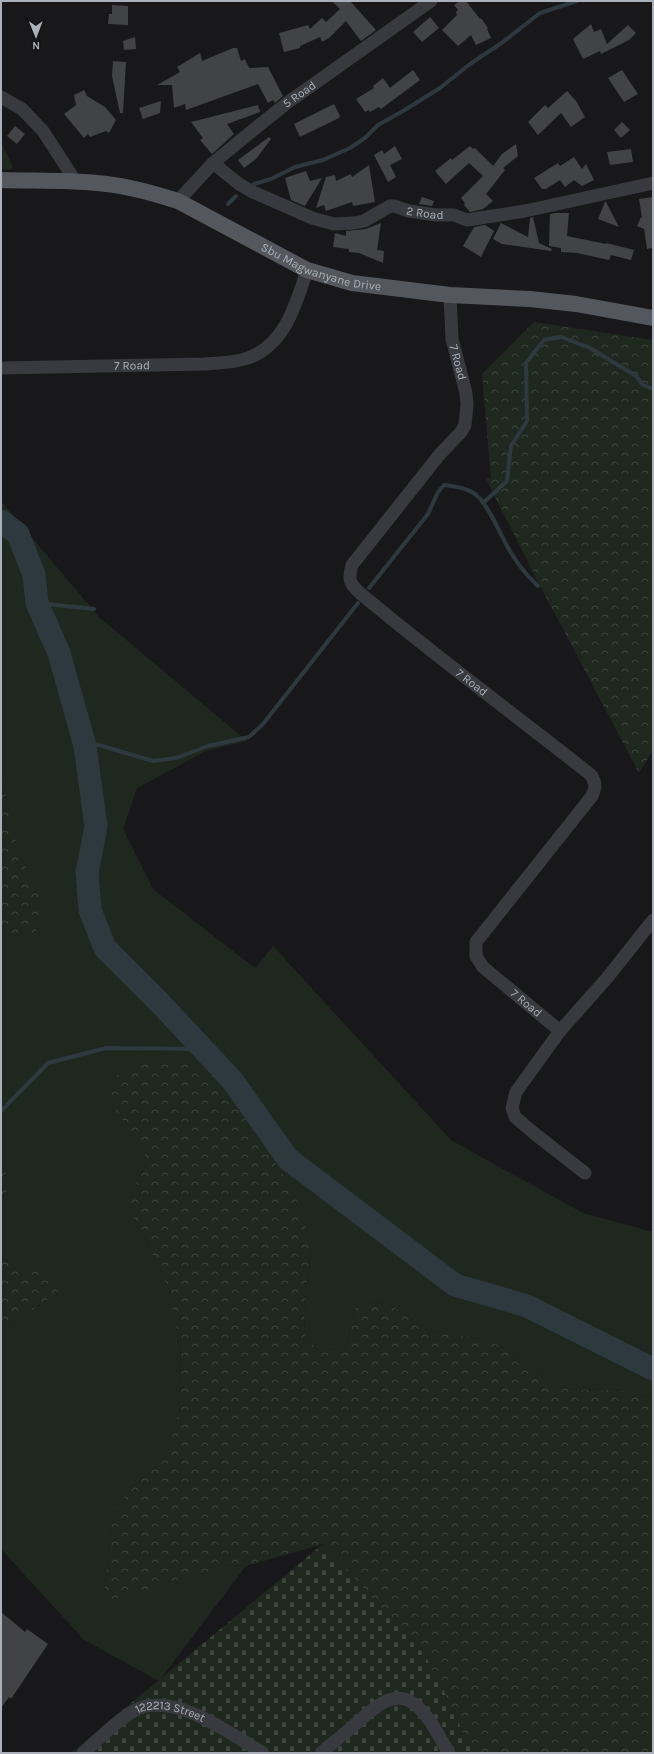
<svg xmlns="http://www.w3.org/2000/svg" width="654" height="1754" viewBox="0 0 654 1754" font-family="Karla,sans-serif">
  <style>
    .grass { fill: #1f281f }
    .forest { fill: url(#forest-crowns) }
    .cemetery { fill: url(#cemetery-stones) }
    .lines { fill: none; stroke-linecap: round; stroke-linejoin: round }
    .stream { stroke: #2d393e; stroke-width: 4 }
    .river { stroke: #2d393e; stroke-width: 23 }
    .building { fill: #424347 }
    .minor { stroke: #383a3f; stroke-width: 13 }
    .major { stroke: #54585e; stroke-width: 16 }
    .labels { text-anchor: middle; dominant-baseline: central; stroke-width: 3; stroke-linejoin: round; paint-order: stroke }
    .street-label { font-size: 12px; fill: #aab1ba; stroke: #131315 }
  </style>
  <defs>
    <pattern id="forest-crowns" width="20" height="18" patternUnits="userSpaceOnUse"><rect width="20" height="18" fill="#1f281f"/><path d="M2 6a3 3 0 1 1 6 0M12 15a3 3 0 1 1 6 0" fill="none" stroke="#3d453d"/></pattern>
    <pattern id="cemetery-stones" width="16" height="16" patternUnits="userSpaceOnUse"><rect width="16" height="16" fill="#1f281f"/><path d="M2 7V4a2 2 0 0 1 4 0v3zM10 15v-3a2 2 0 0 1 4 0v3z" fill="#3d453d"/></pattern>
  </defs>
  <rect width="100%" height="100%" fill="#18181a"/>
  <path class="grass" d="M1,142L13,167L10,170L1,169Z
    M1,501L99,617L247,741L206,751L137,788L123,829L153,889L255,968L273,946L451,1140L583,1213L653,1232V1398L617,1390L565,1389L553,1384L523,1358L488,1340L429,1331L389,1304C376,1301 366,1303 355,1308L347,1346C333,1353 320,1348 307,1342L305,1336L304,1307L311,1250L284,1176L261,1144L190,1065L154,1059L138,1062L141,1145L146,1157V1164L130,1193V1212L144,1235L169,1290L181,1355L178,1415L167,1455L124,1497L115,1513L111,1529L104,1593L171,1582L220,1569L229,1565L246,1566L159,1681L84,1640L1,1549V1333L59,1291L1,1257V1198L10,1187L4,1166L1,1165V933L27,937L41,902L17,848L1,773Z"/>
  <path class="forest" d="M534,322L653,340V750L639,773L536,578L486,479L491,478L482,374Z
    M1,773L17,848L41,902L42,926L27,937L1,933Z
    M154,1059L190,1065L211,1073L226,1088L261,1144L284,1176L301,1208L311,1250L304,1307L305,1336L307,1342C320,1348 334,1353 347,1346L355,1308C366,1303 376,1301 389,1304L429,1331L488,1340L523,1358L553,1384L565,1389L617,1390L653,1398V1753H479L463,1733L442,1688L323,1544L246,1566L229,1565L220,1569L171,1582L127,1598L111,1599L106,1597L104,1593L111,1529L115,1513L124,1497L167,1455L178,1415L181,1355L169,1290L144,1235L130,1212V1193L146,1164V1157L141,1145L109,1101L108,1088L115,1077L138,1061Z
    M1,1165L4,1166L10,1187L1,1198Z
    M1,1257L6,1261L56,1279L59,1291L1,1333Z"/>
  <path class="cemetery" d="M323,1544L423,1653L442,1687L463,1733L479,1753H71Z"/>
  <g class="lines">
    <path class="stream" d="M254,184L271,179L295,167L323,160L350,148L365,138L378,125L403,111L440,88L470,64L503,42L540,13L577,1
      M228,204L236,196
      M483,503L507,481L511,446L527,421L526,363L544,340L561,337L590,348L636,376L643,385L653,389
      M369,588L428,514L438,492L444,485C454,486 468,488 476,495C487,503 498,529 505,542C513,558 525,574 538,586
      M37,603L94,609
      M85,746L95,744L153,761L176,758L208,746L249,737L263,724L358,603
      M1,1111L48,1063L106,1048L203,1049"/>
    <path class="river" d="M1,521L18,534L34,575L37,603L59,653L85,746L96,826L87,873L90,910L105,948L159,1002L232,1080L288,1159L455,1285L527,1306L653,1369"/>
  </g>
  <path class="building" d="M332,1H350L376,30L361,41L346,21L329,38L322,42L320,37L300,46V48L284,52L279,33L308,25L310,29L322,18L326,22L340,9Z
    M460,1H466L480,19L481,18L488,28L487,29L491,38L476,45L471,35L458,46L442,30L457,15L456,12L458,10L454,5Z
    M112,5L128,6V25L108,24L109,14H112Z
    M430,17L439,28L422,42L413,32Z
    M591,24L594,32L601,29L607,44L628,25L636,33L629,40L601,54L600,51L583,59L573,39Z
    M135,37L136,49L124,50L123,41Z
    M233,48H237L241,61L245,59L249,68L268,67L283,96L275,103L273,100L268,103L258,84L186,110L185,104L174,108L172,85H157L180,72L177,67L200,53L202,61Z
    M113,61L126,62L123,113H120L112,76Z
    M413,70L420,80L381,109L379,107L370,112L369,110L365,112L356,99L374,88L373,86L383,78L390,88Z
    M622,70L638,94L624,102L608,78Z
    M84,90L87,96L105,107L116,120L109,133L106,131L90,137L88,134L84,138L64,114L76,105L74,95Z
    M567,91L576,101L585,117L571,127L561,113L538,135L528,122L545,105L548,108Z
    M161,101L160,113L143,119L139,108Z
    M334,104L340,116L339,118L300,137L294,124Z
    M258,105L260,112L227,124L234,134L212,154L200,140L203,138L191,122Z
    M622,122L630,130L621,138L614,130Z
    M15,126L25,134L17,144L7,136Z
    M269,137L271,139L256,159L244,168L238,160Z
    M516,144L518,156L503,168L505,170L486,194L493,201L483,209L470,212L464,205L465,203L461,198L483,176L469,163L446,184L435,171L451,158L452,160L470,146L473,149L475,148L493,166L502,154Z
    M395,146L402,159L390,165L396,177L388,182L374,155L382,150L384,154Z
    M631,149L633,162L610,165L607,152Z
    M574,157L582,169L586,164L594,180L582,186L574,180L565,187L560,180L546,189H542L534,178L558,163L560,166Z
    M369,165L375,202L353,206L352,202L326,211L324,205L316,208L326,177L335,175L336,181L351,174L352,177Z
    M306,171L310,181L322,178L305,206L291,200L285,178Z
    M422,197L434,201L432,206L419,204Z
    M653,197V248L647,249L644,229L637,226L641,217L642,218L639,199Z
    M605,202H606L619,227L598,219Z
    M555,213H569L567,236L606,244V243L634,250L631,260L611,255L609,260L577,253L561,252V248L549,246L550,214Z
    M533,217L539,243L552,249L551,251L502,244L493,239L501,223L528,237L530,218Z
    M381,223L377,250L384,251L383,263L359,253L349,252V249L333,247L335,233L346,236V231L366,229Z
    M485,225L494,231L481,257L463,246L474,227Z
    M1,1612L25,1632L27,1629L48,1644L11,1699L9,1697L1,1708Z"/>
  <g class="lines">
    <g class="minor">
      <path d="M1,97L22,109L43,131L76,182"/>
      <path id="s1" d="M213,163L239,184L253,192L312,218L334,224L354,223L364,221L390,206H394L409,211L436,215H454L467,220L525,211L653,183"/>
      <path id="s2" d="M178,201L213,163L252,131L287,103L431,1"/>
      <path id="s3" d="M450,295L452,339L466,393L467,405L465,425L461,432L440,454L352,565C348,579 349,583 360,593C435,656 514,714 591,775C596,783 596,787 592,796L476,942V956L483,967L560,1031"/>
      <path id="s4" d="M1,368L205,364C219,363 234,363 248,358C285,345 296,304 307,270"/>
      <path d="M585,1173L535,1134L515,1117L512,1108L516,1092L560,1031L607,978L653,920"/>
      <path id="s5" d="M83,1753C98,1740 125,1712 143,1707C183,1697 230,1734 263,1753"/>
      <path d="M321,1753C331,1744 342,1736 352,1727C367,1715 391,1687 413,1703C429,1714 439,1737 449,1753"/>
    </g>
    <path class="major" id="s6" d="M1,180C33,181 65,180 97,183C125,185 152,193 178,201L307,270L352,283L450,295L530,299L576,304L653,318"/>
  </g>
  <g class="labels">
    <g class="street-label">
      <text stroke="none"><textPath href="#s2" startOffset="162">5 Road</textPath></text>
      <text stroke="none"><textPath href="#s1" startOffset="233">2 Road</textPath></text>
      <text stroke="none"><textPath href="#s6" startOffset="338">Sbu Magwanyane Drive</textPath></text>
      <text stroke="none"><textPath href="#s3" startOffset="68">7 Road</textPath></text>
      <text stroke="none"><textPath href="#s4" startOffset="131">7 Road</textPath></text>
      <text stroke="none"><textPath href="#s3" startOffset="487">7 Road</textPath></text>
      <text stroke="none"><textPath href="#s3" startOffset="930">7 Road</textPath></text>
      <text stroke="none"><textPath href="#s5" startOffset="104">122213 Street</textPath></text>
    </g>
  </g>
  <rect width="654" height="1754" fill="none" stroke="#aab1ba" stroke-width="4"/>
  <g transform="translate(36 36) rotate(179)" stroke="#131315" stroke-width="3" paint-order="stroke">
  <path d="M0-3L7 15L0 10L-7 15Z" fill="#aab1ba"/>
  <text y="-6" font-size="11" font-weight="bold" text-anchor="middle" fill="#aab1ba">N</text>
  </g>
</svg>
